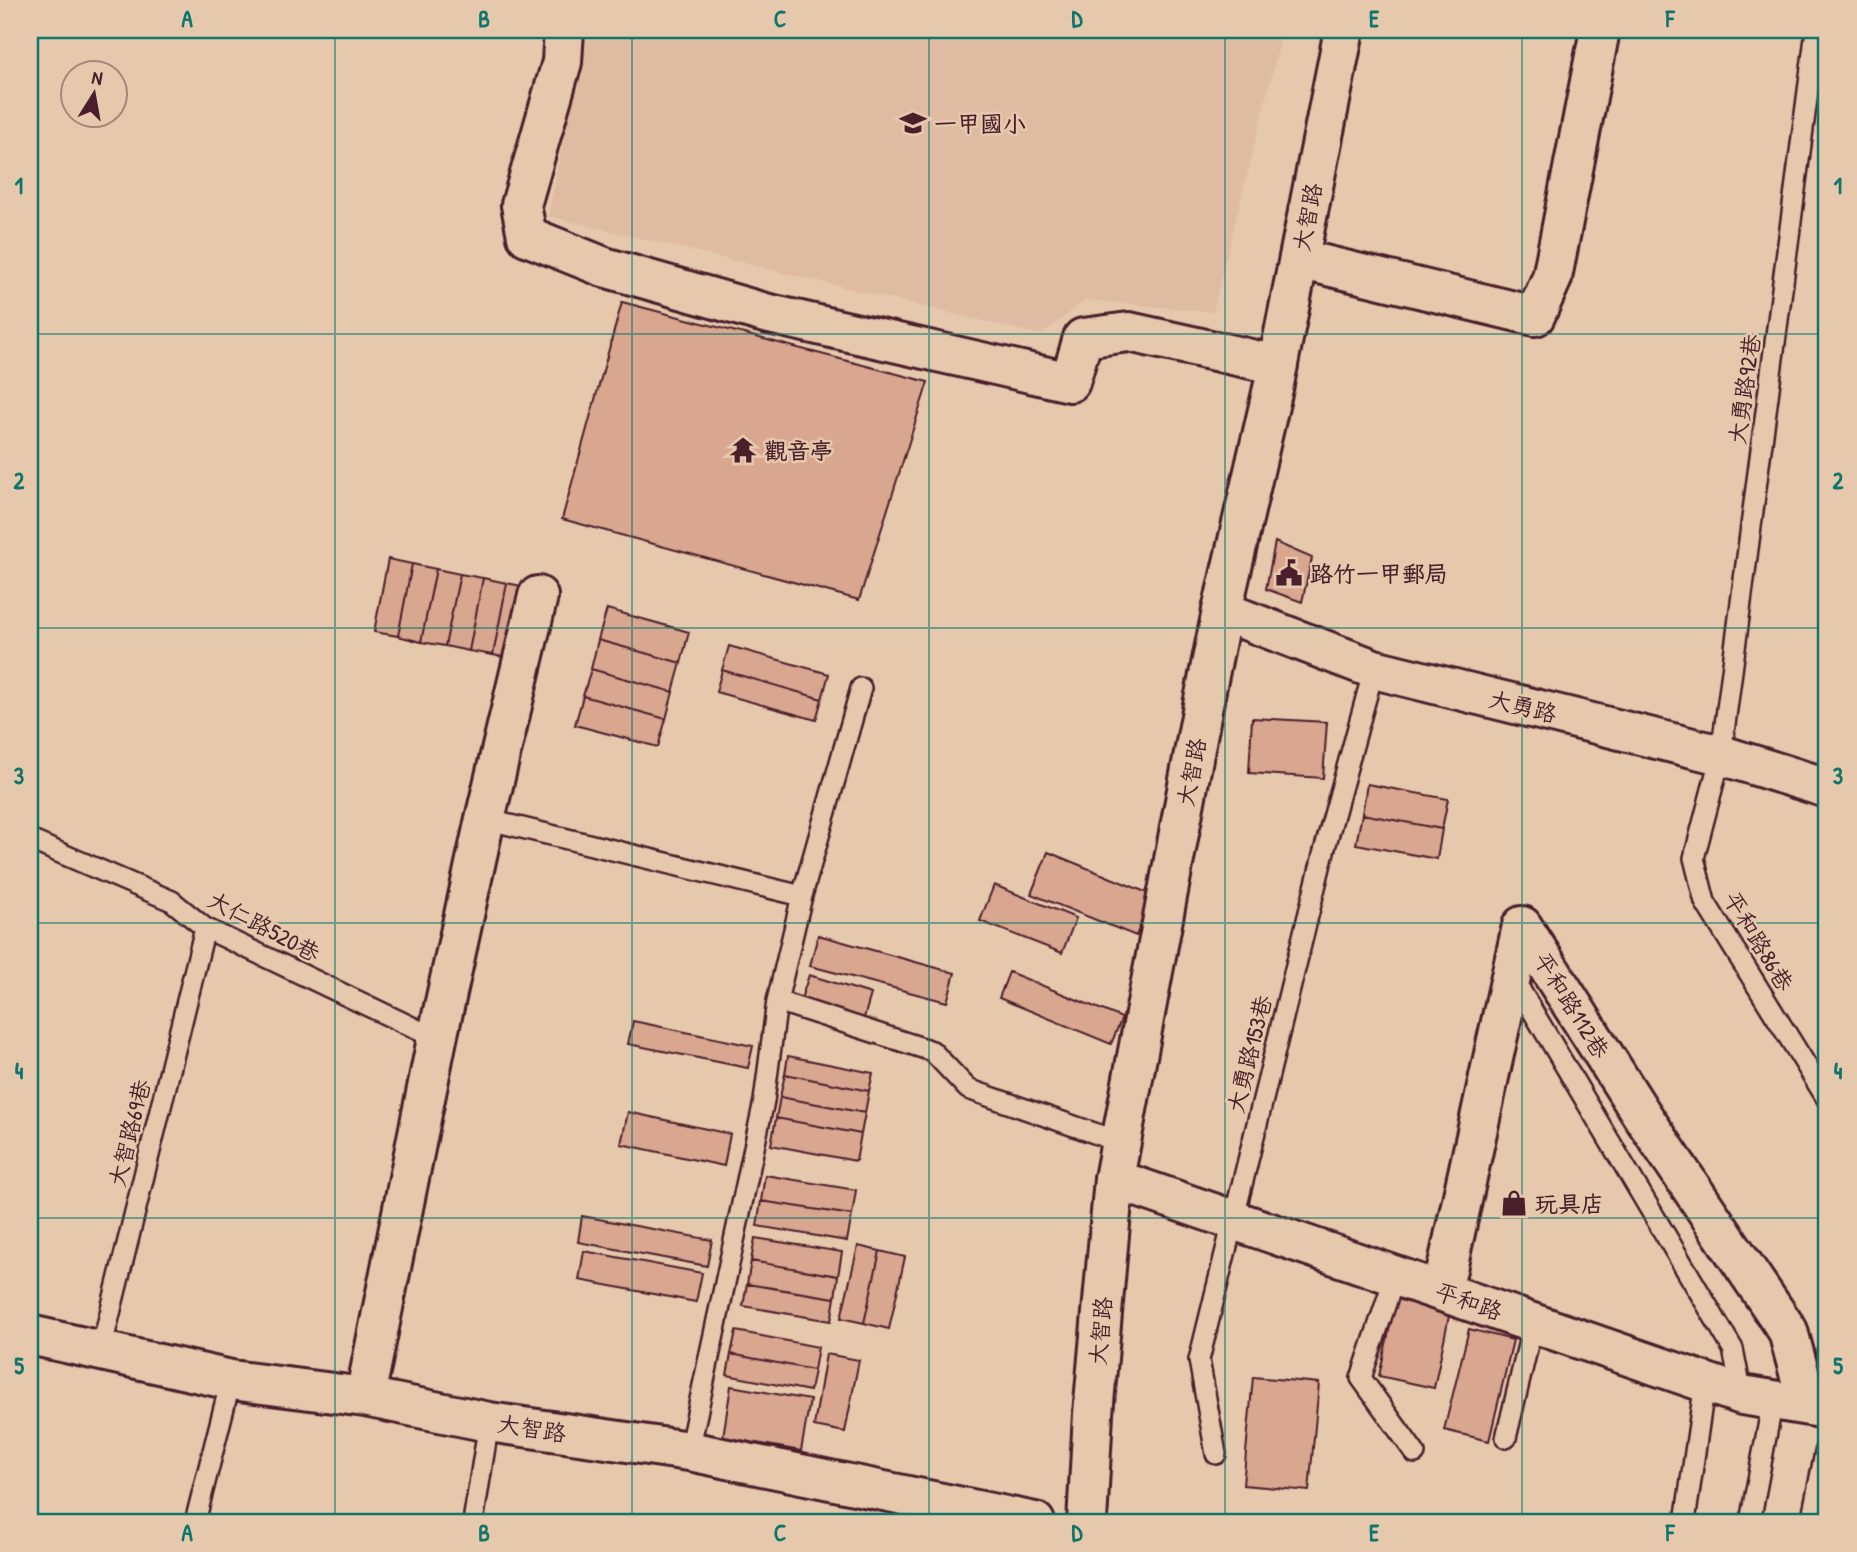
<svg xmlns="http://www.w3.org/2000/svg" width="1857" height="1552" viewBox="0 0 1857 1552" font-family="'Patrick Hand','LXGW WenKai TC',sans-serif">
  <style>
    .built { fill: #dfbba2 }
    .building { fill: #d9a690; stroke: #4a1f2b; stroke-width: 2 }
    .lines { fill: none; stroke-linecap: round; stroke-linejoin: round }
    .lane-casing { stroke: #4a1f2b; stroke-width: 24 }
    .street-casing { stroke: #4a1f2b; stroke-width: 44 }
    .secondary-casing { stroke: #4a1f2b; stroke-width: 44 }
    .lane { stroke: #e6c9ad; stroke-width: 19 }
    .street { stroke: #e6c9ad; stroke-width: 38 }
    .secondary { stroke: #e6c9ad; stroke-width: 38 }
    .grid { fill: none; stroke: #0f766e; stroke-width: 2; stroke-opacity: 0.55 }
    .labels { text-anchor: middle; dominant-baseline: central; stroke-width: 5; stroke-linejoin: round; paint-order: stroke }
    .poi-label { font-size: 23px; font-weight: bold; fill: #4a1f2b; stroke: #e6c9ad; text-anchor: start }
    .street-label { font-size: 23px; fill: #4a1f2b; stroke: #e6c9ad }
    .neatline { fill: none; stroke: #0f766e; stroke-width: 2.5 }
    .grid-label { font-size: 23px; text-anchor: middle; font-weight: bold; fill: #0f766e }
  </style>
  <rect width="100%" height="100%" fill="#e6c9ad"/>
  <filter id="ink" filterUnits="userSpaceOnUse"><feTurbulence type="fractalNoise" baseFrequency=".0143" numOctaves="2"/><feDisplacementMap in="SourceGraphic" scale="14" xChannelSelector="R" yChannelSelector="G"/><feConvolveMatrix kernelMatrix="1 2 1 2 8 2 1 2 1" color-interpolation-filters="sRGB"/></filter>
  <g filter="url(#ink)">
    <path class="built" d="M585,30H1283L1213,312L1086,300L1041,335L548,216Z"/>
    <path class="building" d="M622,302L928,382L859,600L562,519Z
      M1275,542L1312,558L1302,602L1266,589Z
      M388,559L412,564L398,636L374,632Z
      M412,564L436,569L421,642L398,636Z
      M436,569L460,574L445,646L421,642Z
      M460,574L483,578L469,651L445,646Z
      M483,578L507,583L493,655L469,651Z
      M507,583L531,588L516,660L493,655Z
      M607,609L689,632L681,663L598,640Z
      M598,640L681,663L673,692L591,669Z
      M729,646L829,674L822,699L722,670Z
      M591,669L673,692L666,719L583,696Z
      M722,670L822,699L816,720L716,692Z
      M583,696L666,719L658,747L575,725Z
      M1252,718L1327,722L1323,778L1249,773Z
      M1367,784L1448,799L1442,829L1362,814Z
      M1362,814L1442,829L1437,859L1356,844Z
      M1048,852L1153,895L1136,936L1031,894Z
      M994,885L1076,918L1062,953L980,921Z
      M818,935L955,973L947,1002L810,966Z
      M1009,972L1122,1018L1111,1044L999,998Z
      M809,975L871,994L864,1018L801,999Z
      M633,1021L753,1046L748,1068L628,1044Z
      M788,1056L873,1073L869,1091L785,1074Z
      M785,1074L869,1091L865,1113L780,1097Z
      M780,1097L865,1113L861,1134L776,1118Z
      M628,1112L730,1134L724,1166L621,1144Z
      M776,1118L861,1134L856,1161L771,1145Z
      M765,1175L856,1190L852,1215L761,1201Z
      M761,1201L852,1215L847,1241L757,1226Z
      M582,1216L712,1240L707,1266L578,1242Z
      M755,1238L842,1252L838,1276L751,1261Z
      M858,1246L880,1251L864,1323L841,1318Z
      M584,1251L702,1273L696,1302L579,1280Z
      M880,1251L905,1257L889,1329L864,1323Z
      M751,1261L838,1276L835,1298L747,1284Z
      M747,1284L835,1298L831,1321L743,1306Z
      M1396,1299L1450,1311L1434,1388L1379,1376Z
      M1469,1329L1513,1340L1489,1441L1444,1430Z
      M736,1331L818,1347L814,1370L731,1354Z
      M731,1354L814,1370L810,1391L727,1375Z
      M826,1354L859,1360L845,1432L814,1426Z
      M1253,1377L1319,1383L1309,1491L1243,1485Z
      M731,1386L810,1400L801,1451L723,1437Z"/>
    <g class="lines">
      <g class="lane-casing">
        <path id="lane" d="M1816,30L1721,755L1694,858L1705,902L1827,1099
          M485,819L802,896
          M30,840L172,901L205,928L437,1039
          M1513,978L1733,1349L1742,1395
          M777,1001L932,1051L968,1089L1120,1142
          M1395,1276L1361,1378L1415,1453
          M101,1350L205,928
          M1506,1438L1533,1324
          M689,1451L764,1101L777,1001L802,896L861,688
          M1216,1454L1199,1360L1323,855L1374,669
          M195,1522L231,1380
          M473,1522L489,1422
          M1685,1522L1705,1382
          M1750,1522L1773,1400
          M1811,1522L1827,1443"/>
      </g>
      <g class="street-casing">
        <path id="street" d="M564,30L562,62L521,205L527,236L604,267L765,313L1070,382L1083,338L1129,332L1278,365
          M1299,259L1535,316L1552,278L1600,30
          M1222,611L1374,669L1721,755L1827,788
          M1114,1179L1742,1395L1827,1409
          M1442,1292L1522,926L1642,1115L1788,1331L1808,1406
          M30,1335L231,1380L365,1397L489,1422L689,1451L1035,1522
          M365,1397L437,1039L485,819L538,596"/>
      </g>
      <g class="secondary-casing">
        <path id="secondary" d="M1087,1522L1093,1414L1114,1179L1204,700L1222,611L1274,384L1344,30"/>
      </g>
      <use href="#lane" class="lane"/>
      <use href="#street" class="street"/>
      <use href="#secondary" class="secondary"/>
    </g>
  </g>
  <path class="grid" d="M335,30V1522M632,30V1522M929,30V1522M1225,30V1522M1522,30V1522M30,334H1827M30,628H1827M30,923H1827M30,1218H1827"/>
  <defs>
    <g id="school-bare" transform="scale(2.1)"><path d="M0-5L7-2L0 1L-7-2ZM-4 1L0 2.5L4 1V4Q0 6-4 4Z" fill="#4a1f2b" stroke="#e6c9ad" stroke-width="2.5" paint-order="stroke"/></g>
    <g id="temple-bare" transform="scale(2.1)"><path d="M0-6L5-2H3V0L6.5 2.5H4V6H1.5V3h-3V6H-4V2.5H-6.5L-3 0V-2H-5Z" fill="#4a1f2b" stroke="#e6c9ad" stroke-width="2.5" paint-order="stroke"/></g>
    <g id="civic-bare" transform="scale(2.1)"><path d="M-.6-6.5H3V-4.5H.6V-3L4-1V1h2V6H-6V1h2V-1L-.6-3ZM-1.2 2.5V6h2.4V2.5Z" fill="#4a1f2b" stroke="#e6c9ad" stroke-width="2.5" paint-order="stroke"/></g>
    <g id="shop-bare" transform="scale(2.1)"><path d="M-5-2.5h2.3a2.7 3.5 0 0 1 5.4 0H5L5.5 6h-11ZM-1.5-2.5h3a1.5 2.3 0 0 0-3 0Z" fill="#4a1f2b" stroke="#e6c9ad" stroke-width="2.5" paint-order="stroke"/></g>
  </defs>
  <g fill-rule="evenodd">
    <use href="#school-bare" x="913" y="123"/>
    <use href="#temple-bare" x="743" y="450"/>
    <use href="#civic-bare" x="1289" y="573"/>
    <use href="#shop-bare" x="1514" y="1203"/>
  </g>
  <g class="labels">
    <g class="poi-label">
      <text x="934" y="123">一甲國小</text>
      <text x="764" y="450">觀音亭</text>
      <text x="1310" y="573">路竹一甲郵局</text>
      <text x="1535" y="1203">玩具店</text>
    </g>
    <g class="street-label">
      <text transform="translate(1307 217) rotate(-79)">大智路</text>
      <text transform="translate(1744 389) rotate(-82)">大勇路92巷</text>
      <text transform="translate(1523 706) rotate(14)">大勇路</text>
      <text transform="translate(1191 772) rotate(-79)">大智路</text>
      <text transform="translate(264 926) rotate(28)">大仁路520巷</text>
      <text transform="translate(1759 941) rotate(59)">平和路86巷</text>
      <text transform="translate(1572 1005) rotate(58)">平和路112巷</text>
      <text transform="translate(1249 1054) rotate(-76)">大勇路153巷</text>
      <text transform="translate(129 1133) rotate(-76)">大智路69巷</text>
      <text transform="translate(1469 1301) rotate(19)">平和路</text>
      <text transform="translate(1100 1331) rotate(-85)">大智路</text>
      <text transform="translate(532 1428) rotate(9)">大智路</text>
    </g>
  </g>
  <rect width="1857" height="1552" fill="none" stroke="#e6c9ad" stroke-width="77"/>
  <g transform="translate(94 94) rotate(11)"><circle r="33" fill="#e6c9ad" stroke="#a88579" stroke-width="2"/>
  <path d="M0-5L12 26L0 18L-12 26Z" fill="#4a1f2b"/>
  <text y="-10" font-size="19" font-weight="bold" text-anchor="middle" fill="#4a1f2b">N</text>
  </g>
  <rect x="38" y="38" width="1780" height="1476" class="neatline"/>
  <g class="grid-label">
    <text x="187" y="27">A</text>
    <text x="484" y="27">B</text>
    <text x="780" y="27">C</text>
    <text x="1077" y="27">D</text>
    <text x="1374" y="27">E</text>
    <text x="1670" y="27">F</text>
    <text x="19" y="194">1</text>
    <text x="1838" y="194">1</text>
    <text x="19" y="489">2</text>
    <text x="1838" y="489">2</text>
    <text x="19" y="784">3</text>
    <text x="1838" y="784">3</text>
    <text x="19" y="1079">4</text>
    <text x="1838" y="1079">4</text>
    <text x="19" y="1374">5</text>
    <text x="1838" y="1374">5</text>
    <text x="187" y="1541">A</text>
    <text x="484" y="1541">B</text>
    <text x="780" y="1541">C</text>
    <text x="1077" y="1541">D</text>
    <text x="1374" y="1541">E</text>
    <text x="1670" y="1541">F</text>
  </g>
</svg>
